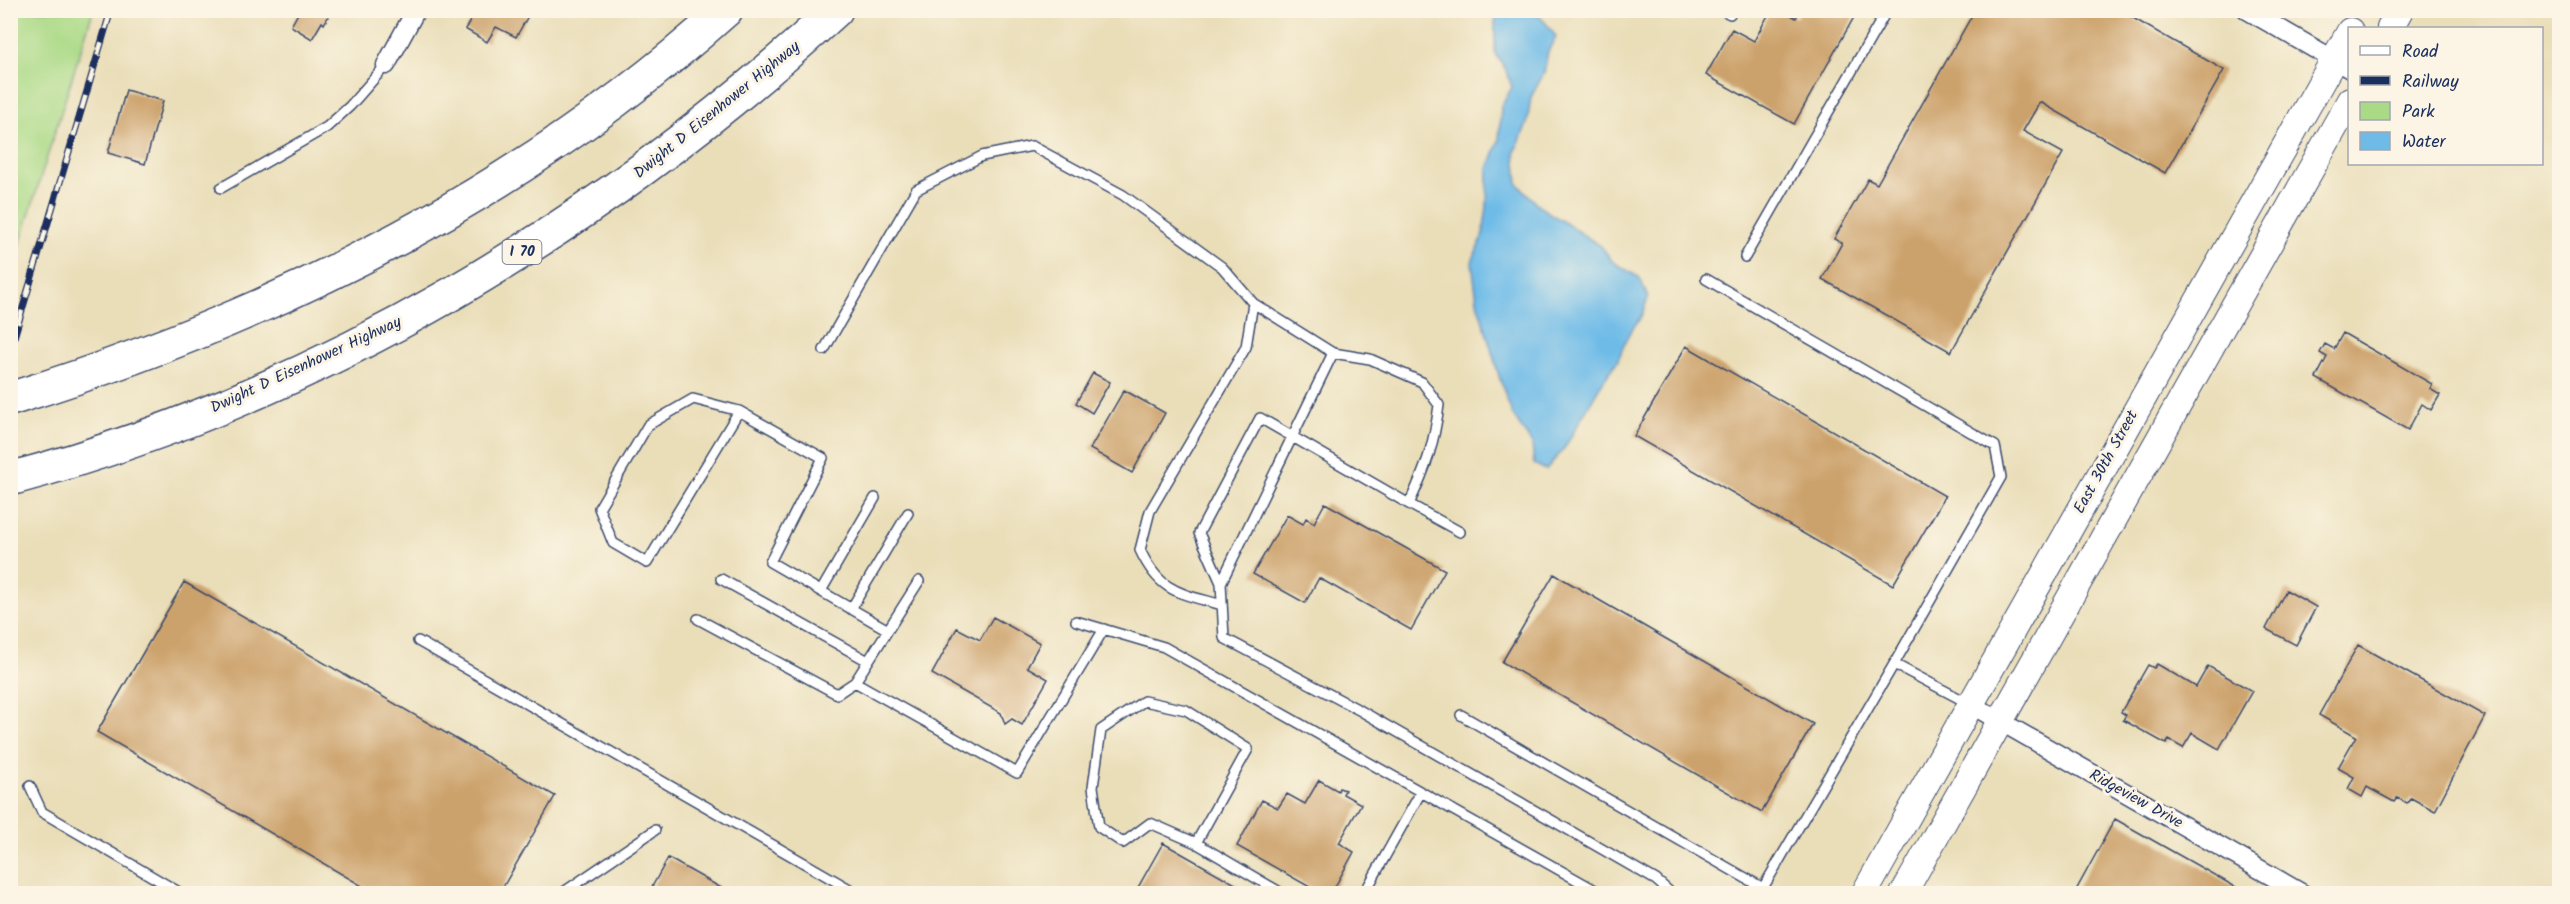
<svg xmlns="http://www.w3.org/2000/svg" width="2570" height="904" viewBox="0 0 2570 904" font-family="Kalam,sans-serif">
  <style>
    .green { fill: #abda87; stroke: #638472; stroke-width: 1.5 }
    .water { fill: #6ebbe8; stroke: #4475a3; stroke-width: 1.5 }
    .building { fill: #cca26c }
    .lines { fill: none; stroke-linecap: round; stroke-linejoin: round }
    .lane-casing { stroke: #3a496c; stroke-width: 12 }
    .street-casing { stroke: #3a496c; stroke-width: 21 }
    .secondary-casing { stroke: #3a496c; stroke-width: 28 }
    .highway-casing { stroke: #3a496c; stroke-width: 36 }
    .lane { stroke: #fff; stroke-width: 9 }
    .street { stroke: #fff; stroke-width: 18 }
    .secondary { stroke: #fff; stroke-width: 26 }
    .highway { stroke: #fff; stroke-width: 33 }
    .rail-casing { stroke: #1b2f5e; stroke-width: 7 }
    .rail { stroke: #fcf5e5; stroke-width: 4.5; stroke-dasharray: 14; stroke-linecap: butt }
    .labels { text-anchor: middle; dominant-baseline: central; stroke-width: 6; stroke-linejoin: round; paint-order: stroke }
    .shield { fill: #fcf5e5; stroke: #5e6a86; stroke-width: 1.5 }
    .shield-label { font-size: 15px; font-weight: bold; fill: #1b2f5e }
    .street-label { font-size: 16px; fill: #1b2f5e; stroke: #fcf5e5 }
  </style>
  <rect width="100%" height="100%" fill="#fcf5e5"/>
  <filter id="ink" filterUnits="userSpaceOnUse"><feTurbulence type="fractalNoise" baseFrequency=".0167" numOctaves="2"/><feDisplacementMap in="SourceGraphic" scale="12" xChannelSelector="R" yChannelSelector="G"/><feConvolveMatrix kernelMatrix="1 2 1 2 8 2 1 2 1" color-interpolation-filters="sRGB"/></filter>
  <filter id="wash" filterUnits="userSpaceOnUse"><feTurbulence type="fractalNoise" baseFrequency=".008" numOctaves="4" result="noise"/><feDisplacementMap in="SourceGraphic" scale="24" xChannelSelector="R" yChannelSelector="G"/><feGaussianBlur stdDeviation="1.35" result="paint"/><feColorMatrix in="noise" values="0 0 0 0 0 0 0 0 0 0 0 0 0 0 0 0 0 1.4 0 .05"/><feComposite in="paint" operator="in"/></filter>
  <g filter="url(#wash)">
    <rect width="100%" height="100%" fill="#eadeb9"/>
    <path class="green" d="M11,10L93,11L11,272L10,11Z"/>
    <path class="water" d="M1497,11C1530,10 1537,7 1556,37L1548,51L1544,73L1531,97L1527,124L1515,152L1518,184L1540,207L1601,246L1613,262L1640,278L1648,298L1641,317L1628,335L1618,360L1600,386L1565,447L1546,470L1534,464L1532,444L1512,414L1499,376L1477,301L1472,262L1483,235L1487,207L1488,169L1499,140L1501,107L1512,87L1505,68L1495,53V23Z"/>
    <g id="blocks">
      <path class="building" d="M300,10H332L324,24L322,22L312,39L291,26Z
        M466,10H518L528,16L516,37L496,27L487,42L465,29L474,15Z
        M1771,10H1783L1796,18L1800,10H1858L1794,124L1706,75L1732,29L1754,41Z
        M1975,10H2119L2224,70L2165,173L2040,102L2023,131L2063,153L1951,352L1822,279L1842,243L1834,239L1868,179L1877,184Z
        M126,90L163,101L145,164L108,153Z
        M2343,333L2432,384L2430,389L2440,395L2431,410L2422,404L2408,430L2316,378L2327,357L2320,353L2325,344L2334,349Z
        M1686,346L1945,496L1893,585L1634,436Z
        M1093,373L1110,382L1092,413L1076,403Z
        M1124,390L1165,413L1132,473L1090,449Z
        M1325,503L1445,570L1411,630L1319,578L1305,603L1253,574L1287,515L1303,524L1306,518L1314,523Z
        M1554,574L1813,724L1762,812L1502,662Z
        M184,582L555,796L499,894H376L97,732Z
        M2286,590L2316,607L2296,645L2266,629Z
        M993,617L1040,643L1027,667L1048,679L1022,725L1012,719L1005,724L1001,713L932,674L957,628L980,640Z
        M2358,645L2485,716L2435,811L2411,798L2407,803L2397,798L2394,802L2367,787L2362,797L2348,789L2354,777L2338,768L2356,736L2319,715Z
        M2157,664L2196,687L2208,666L2252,691L2219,749L2192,733L2183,748L2169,740L2166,744L2123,720L2126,715L2121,712L2148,665L2154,668Z
        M1319,780L1338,791L1339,788L1345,790L1343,794L1361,804L1339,843L1354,852L1331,894H1322L1237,846L1262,800L1278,808L1287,794L1305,804Z
        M2115,819L2248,894H2074Z
        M1163,843L1253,894H1141L1136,891Z
        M668,858L732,894H648Z"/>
    </g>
  </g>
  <g filter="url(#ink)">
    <use href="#blocks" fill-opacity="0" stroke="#3a496c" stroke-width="1.5"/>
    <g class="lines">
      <g class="lane-casing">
        <path id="lane" d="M1722,10L1730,14L1732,10
          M221,188L327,127L350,106L386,65
          M1745,257L1887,10
          M1706,279L1995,446L2001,477L1894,664L1968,703
          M824,350L916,190L982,156L1032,146L1123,195L1222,267L1253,303
          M739,411L693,399L648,425L599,508L613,543L647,563L739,411L823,458L770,562L888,630
          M1409,504L1460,532
          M721,579L868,661
          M919,581L855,682L1017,773L1104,629
          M1221,583L1333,353L1370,359L1422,382L1439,405C1434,445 1426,468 1409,504L1260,418L1199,533L1221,583L1224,638L1361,711L1656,880L1672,894
          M821,591L875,498
          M1222,605C1180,593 1160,593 1140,550L1150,511L1246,347L1253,303L1333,353
          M851,609L908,513
          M698,619L837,694L855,682
          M1076,621L1164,647L1602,894
          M418,641L858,894
          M1461,715L1763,888L1894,664
          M30,786L42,812L182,894
          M1196,843L1248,749L1186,710L1144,701L1101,730L1093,787L1099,827L1123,843L1150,823L1196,843L1283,894
          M561,894L655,830
          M1364,894L1421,792"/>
      </g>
      <g class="street-casing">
        <path id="street" d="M2247,10L2350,69
          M386,65L416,10
          M1970,704L2303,894"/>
      </g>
      <g class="secondary-casing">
        <path id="secondary" d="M2390,28L2400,10
          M1864,894L2350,31
          M1903,894L2350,100"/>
      </g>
      <g class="highway-casing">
        <path id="highway" d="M10,399C271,318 522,194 726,10
          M10,479C320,395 601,226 836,10"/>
      </g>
      <use href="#lane" class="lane"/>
      <use href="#street" class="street"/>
      <use href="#secondary" class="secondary"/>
      <use href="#highway" class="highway"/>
      <g class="rail-casing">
        <path id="rail" d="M10,351L111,10"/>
      </g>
      <use href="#rail" class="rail"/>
    </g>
  </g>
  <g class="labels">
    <rect class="shield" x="502.5" y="240" width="39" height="24" rx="4.5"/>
    <g class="shield-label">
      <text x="522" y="252">I 70</text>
    </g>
    <g class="street-label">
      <text transform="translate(717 110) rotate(-39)">Dwight D Eisenhower Highway</text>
      <text transform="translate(306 365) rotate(-25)">Dwight D Eisenhower Highway</text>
      <text transform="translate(2106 462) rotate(-61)">East 30th Street</text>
      <text transform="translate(2136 799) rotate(29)">Ridgeview Drive</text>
    </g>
  </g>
  <rect width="2570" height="904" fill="none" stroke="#fcf5e5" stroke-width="36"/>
  <rect x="2348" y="27" width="195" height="138" fill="#fcf5e5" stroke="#a2a6af" stroke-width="1.5"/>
  <rect x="2360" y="46" width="30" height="9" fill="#ffffff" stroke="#a2a6af" stroke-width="1.5"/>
  <text x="2402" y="57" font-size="18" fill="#1b2f5e">Road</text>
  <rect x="2360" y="76" width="30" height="9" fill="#1b2f5e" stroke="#a2a6af" stroke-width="1.5"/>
  <text x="2402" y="87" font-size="18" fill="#1b2f5e">Railway</text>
  <rect x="2360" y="102" width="30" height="18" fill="#abda87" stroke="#a2a6af" stroke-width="1.5"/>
  <text x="2402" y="117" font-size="18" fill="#1b2f5e">Park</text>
  <rect x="2360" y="132" width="30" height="18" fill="#6ebbe8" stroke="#a2a6af" stroke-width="1.5"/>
  <text x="2402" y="147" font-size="18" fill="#1b2f5e">Water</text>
</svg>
